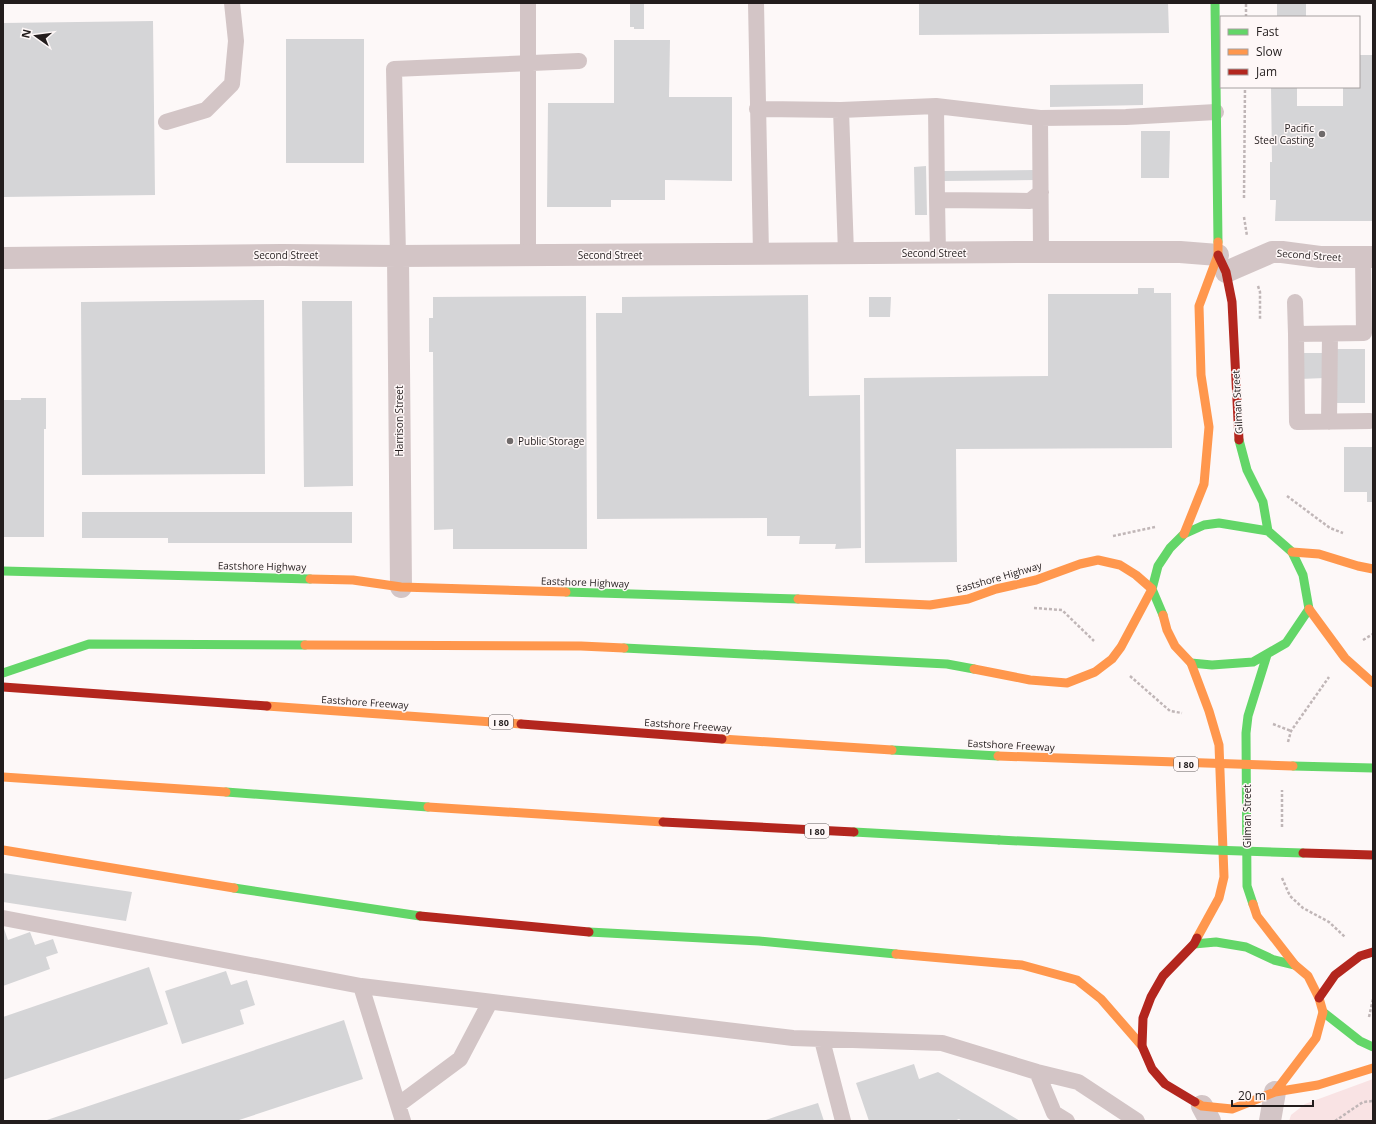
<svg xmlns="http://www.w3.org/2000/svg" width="1376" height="1124" viewBox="0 0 1376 1124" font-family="'Open Sans',sans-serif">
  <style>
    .green { fill: #f9e3e4 }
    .building { fill: #d5d5d7 }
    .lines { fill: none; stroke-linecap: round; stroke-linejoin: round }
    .path { stroke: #c0b6b7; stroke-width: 2.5; stroke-dasharray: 3 2; stroke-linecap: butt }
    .lane { stroke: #d3c5c6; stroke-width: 16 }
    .street { stroke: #d3c5c6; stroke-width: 22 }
    .fast { stroke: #63d668; stroke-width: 9 }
    .slow { stroke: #ff974d; stroke-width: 9 }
    .jam { stroke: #b3261e; stroke-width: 9 }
    .fast-bridge { stroke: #63d668; stroke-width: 9 }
    .slow-bridge { stroke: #ff974d; stroke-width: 9 }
    .jam-bridge { stroke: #b3261e; stroke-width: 9 }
    .poi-dot { fill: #6f6a6a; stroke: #fef7f7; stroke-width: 1.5 }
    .labels { text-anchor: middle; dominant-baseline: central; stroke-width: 3; stroke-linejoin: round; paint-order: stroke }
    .shield { fill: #fef7f7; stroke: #655e5e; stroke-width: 1 }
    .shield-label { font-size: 9px; font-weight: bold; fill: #231d1d }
    .poi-label { font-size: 10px; fill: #231d1d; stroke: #fef7f7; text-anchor: end }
    .street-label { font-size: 10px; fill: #231d1d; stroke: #fef7f7 }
  </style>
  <rect width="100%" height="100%" fill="#fdf8f8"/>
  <path class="green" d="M1373,1079V1121H1289L1291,1115L1305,1104Z"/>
  <path class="building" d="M630,3H644V29H634V27H630Z
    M919,3H1168L1169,33L919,35Z
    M1277,3H1306V17H1277Z
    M153,21L155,195L3,197V23Z
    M286,39H364V163H286Z
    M614,40H670L669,97H732V181L665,180V200H611V207H547L548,103H614Z
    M1359,55H1373V221H1275L1276,200H1270V162H1272L1271,87H1297V106H1343V87H1359Z
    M1143,84V105L1050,107V85Z
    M1141,131H1170L1169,178H1141Z
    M926,166L927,215H915L914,167Z
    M1035,170V180L944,181V171Z
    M1138,288H1154V293H1171L1172,448L956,449L957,562L865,563L864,378L1048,376V294H1138Z
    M808,295L809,396L860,395L861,548L835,549L836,544H799L800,536H767V518L597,519L596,313H622V297Z
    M586,296L587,549H453V529L434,530L433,352H429V318H433V297Z
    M869,297H891L890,317H869Z
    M264,300L265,474L82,475L81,302Z
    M302,301H352L353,486L304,487Z
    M1334,349H1365V403H1334Z
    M1300,353H1325V378L1300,379Z
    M21,398H46V429H44V537H3V400H21Z
    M1344,447H1373V502H1367V492H1344Z
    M82,512H352V543H168V538H82Z
    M3,873L132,892L126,921L3,902Z
    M3,926L8,940L30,932L35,945L53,939L58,953L46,957L50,969L3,986Z
    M149,967L168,1024L3,1080V1017Z
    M226,971L231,985L247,980L255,1005L240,1010L244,1024L182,1044L165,991Z
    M344,1020L363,1079L236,1121H44Z
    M914,1064L919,1079L938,1072L1020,1121H962L959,1119L954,1121H869L856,1083Z
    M818,1103L824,1121H763L789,1112Z"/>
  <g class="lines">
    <path class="path" d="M1246,17V3
      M1244,198L1245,87
      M1244,217L1247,236
      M1258,286L1260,292V319
      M1287,496L1330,528L1343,533
      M1113,536L1155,527
      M1034,608L1062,610L1094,641
      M1363,640L1373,634
      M1130,676L1170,711L1182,713
      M1273,724L1291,731
      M1288,742L1291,731L1329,677
      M1282,827V790
      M1282,878L1290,896L1303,908L1329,922L1345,937
      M1369,1017L1373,999
      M1335,1121L1363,1102L1373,1101"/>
    <path class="lane" d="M756,3L761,254
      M936,106L1040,118
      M757,109L841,110L846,253
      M841,110L936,106L937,200
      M166,122L206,110L232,84L236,41L232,3
      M1041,252L1040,118L1126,117L1216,112
      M938,253L937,200L1030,201L1041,192
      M528,255V3
      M398,256L394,69L579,61
      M1363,257L1364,333L1296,334L1297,422L1370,421
      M1295,302L1296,334
      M1329,422L1330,334
      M3,918L361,986L793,1038L942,1043L1037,1072L1078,1082L1137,1121
      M361,986L403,1121
      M822,1040L843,1121
      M1037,1072L1054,1113L1067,1121
      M398,1105L460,1059L490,1002"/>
    <path class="street" d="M398,256L401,587
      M3,258L282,255L398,256L1026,252H1180L1218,255
      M1226,272L1272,252H1282L1320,257H1373
      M1202,1106L1210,1121
      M1270,1121L1275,1092"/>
    <path class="fast" d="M1215,3L1218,242
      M1239,440L1247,470L1263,502L1268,531
      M3,571L310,579
      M566,592L798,599
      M1163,615L1152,589L1158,566L1170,548L1184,534L1204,525L1219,523L1268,531
      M624,648L947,664L974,669
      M1191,663L1212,665L1253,662L1286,643L1309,609L1303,575L1292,552L1268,531
      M3,673L89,644L305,645
      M892,750L998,756
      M226,792L428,807
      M854,832L999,840
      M234,888L420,916
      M1253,904L1247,886L1246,733L1248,716L1267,655
      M589,932L759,941L896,954
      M1194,944L1216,942L1246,947L1274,960L1295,965
      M1323,1012L1360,1041L1373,1047"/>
    <path class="slow" d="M1184,534L1204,484L1209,427L1201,375L1199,306L1218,255V242
      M1292,552L1319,554L1358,566L1373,569
      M310,579L353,580L401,587L566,592
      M798,599L930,605L968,599L996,589L1036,580L1080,564L1098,560L1120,565L1136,575L1152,589
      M1309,609L1345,658L1373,683
      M1163,615L1167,630L1175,646L1191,663L1209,711L1219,745L1224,877L1219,898L1197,938
      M305,645L581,646L624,648
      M974,669L1030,680L1067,683L1095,672L1112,659L1121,647L1152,589
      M267,706L521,724
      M722,739L892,750
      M3,777L226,792
      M428,807L663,822
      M3,850L234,888
      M896,954L1022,965L1077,980L1101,999L1142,1046
      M1275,1092L1318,1085L1373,1068
      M1195,1102L1202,1106L1232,1109L1275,1092L1316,1038L1323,1012L1319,998L1308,976L1295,965L1257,916L1253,904"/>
    <path class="jam" d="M1218,255L1226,272L1232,302L1239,440
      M3,687L267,706
      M521,724L722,739
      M663,822L854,832
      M420,916L589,932
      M1319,998L1335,975L1360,956L1373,952
      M1195,1102L1165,1084L1152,1069L1142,1046L1143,1018L1151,997L1163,976L1194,944L1197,938"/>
    <path class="fast-bridge" d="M1293,766L1373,768
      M999,840L1212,850L1303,853"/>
    <path class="slow-bridge" d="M998,756L1293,766"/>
    <path class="jam-bridge" d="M1303,853L1373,855"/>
  </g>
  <g class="poi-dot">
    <circle cx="1322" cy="134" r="4"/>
    <circle cx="510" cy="441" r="4"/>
  </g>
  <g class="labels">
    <g class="shield">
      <rect x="489" y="715" width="24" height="14" rx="3"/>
      <rect x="1174" y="757" width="24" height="14" rx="3"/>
      <rect x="805" y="824" width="24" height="14" rx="3"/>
    </g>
    <g class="shield-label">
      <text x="501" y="722">I 80</text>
      <text x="1186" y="764">I 80</text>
      <text x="817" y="831">I 80</text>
    </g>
    <g class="poi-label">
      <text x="1314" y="128">Pacific<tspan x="1314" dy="12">Steel Casting</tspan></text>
      <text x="518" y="441" text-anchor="start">Public Storage</text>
    </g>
    <g class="street-label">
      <text x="934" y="253">Second Street</text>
      <text x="286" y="255">Second Street</text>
      <text x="610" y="255">Second Street</text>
      <text transform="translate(1309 255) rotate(4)">Second Street</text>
      <text transform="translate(1237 402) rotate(-93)">Gilman Street</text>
      <text transform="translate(399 421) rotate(-90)">Harrison Street</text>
      <text transform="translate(262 566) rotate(1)">Eastshore Highway</text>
      <text transform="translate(999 577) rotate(-16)">Eastshore Highway</text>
      <text transform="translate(585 582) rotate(2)">Eastshore Highway</text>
      <text transform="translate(365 702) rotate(4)">Eastshore Freeway</text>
      <text transform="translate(688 725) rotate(4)">Eastshore Freeway</text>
      <text transform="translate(1011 745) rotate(3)">Eastshore Freeway</text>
      <text transform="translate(1247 816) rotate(-90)">Gilman Street</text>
    </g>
  </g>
  <rect width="1376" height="1124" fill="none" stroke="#231d1d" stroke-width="8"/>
  <rect x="1220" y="16" width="140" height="72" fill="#fef7f7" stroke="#a6a0a0"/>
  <rect x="1228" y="29" width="20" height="6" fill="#63d668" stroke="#a6a0a0"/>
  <text x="1256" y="36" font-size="12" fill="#231d1d">Fast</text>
  <rect x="1228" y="49" width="20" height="6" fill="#ff974d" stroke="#a6a0a0"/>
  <text x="1256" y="56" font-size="12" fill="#231d1d">Slow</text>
  <rect x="1228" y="69" width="20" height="6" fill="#b3261e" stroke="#a6a0a0"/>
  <text x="1256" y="76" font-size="12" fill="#231d1d">Jam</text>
  <g transform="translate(36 36) rotate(284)" stroke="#fef7f7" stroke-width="3" paint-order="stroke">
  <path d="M0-3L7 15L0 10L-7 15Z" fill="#231d1d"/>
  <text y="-6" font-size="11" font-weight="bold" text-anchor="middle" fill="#231d1d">N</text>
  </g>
  <path d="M1232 1100v6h81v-6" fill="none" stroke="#231d1d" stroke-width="2"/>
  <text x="1238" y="1100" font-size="12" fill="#231d1d" stroke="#fef7f7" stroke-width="3" paint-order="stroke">20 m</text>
</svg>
